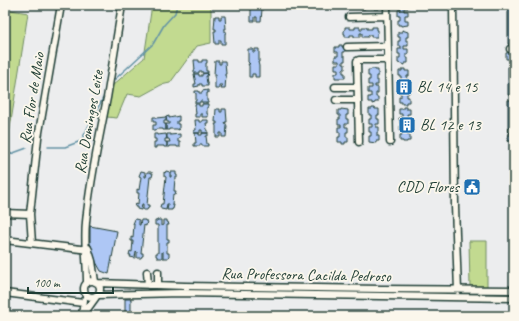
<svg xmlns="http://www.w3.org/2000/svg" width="519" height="321" viewBox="0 0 519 321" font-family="Caveat,sans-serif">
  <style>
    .green { fill: #c2da90; stroke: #708c62 }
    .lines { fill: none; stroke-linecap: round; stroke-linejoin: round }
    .stream { stroke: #6393a5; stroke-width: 1.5 }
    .building { fill: #aec7f5; stroke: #1f3d34 }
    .minor-casing { stroke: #1f3d34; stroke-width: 9 }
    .minor { stroke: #fbf7ec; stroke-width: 6 }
    .labels { text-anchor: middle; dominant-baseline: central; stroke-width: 3.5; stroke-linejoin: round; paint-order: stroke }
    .poi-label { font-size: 16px; fill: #1f3d34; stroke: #fbf7ec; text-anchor: start }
    .street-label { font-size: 16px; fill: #1f3d34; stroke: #fbf7ec }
  </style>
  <rect width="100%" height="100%" fill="#ecedee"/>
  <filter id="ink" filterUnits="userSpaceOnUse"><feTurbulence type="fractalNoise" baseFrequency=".025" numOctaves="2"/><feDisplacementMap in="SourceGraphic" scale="8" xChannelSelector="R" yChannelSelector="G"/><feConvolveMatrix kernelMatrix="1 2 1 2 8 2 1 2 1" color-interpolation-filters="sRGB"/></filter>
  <g filter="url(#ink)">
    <path class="green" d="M152,5H211V43L197,46L170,83L161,85L141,96L127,94L117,118L107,117L112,86L144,58Z
      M5,9L28,13L7,147L5,148Z
      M469,241H487V287H470Z"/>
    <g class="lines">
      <path class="stream" d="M113,81L153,44L164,25L175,13L177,5
        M48,147H65L81,141L105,94
        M5,156L27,148"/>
    </g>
    <path class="building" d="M250,5H262L260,6L262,9L261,21H257V17H255V21H251V9L250,7H252Z
      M360,5H379V9H374V8H369V6H368V8H365V9H360Z
      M398,5H408V8H404V11H408V15H405V20H408V25L401,26V25H398V20H400V16H398V10H401V8H398Z
      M508,5H514V44H508Z
      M215,16H219V19H221V16H225L226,29H224V31H226V33H225V44H221V40H219V44H215L214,31H216V29H214Z
      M345,27H350V29H355V27H360V30H362V27H367V29H372V27H377V30H378V33H377V37H371V35H368V37H362V33H360V37H354V35H350V37H345V34H344V30H345Z
      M402,30L408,32V37H406V41H408V46H404V49H408V54H406V58H408V63H405V65L398,63V58H400V54H398V49H401V46H398V41H400V37H398V32H402Z
      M339,45H342V47H345V52H343V56H345V61H343V64H345V69H343V73H345V78H335V73H338V69H335V64H339V61H335V56H338V52H335V47H339Z
      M248,49H253V52H255V49H259V62H258L259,66V77H255V74H252V77H249V66L248,64H250L248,62Z
      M514,52V59H506V53Z
      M194,60H199V62H202V60H207V63H206V71H208V73H202V71H199V73H194V70H195Z
      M215,61H219V64H221V61H225L226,74H225V76H226L225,89H221L222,85H219V89H215V78L214,76H216V74H214Z
      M508,67H514V95H508Z
      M371,69H375V70H378V76H376V80H378V85H375V87H378V93H376V97H378V102H375V103L372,104V102H368V97H371V93H368V88H372V85H368V80H370V76H368V70H371Z
      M402,69H405V71H409V76H407V80H409V85H405V88H409V93H407V97H409V102H406V104H402V102H399V97H401V93H399V88H402V85H399V80H401V76H399V71H402Z
      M208,73L207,76H206L207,84H208V86H202V84H199V86L194,87V84H196L194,74H199V76H202V74Z
      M208,90V93H207V101H208V103H202V101H200V103H195V101H196V93H195V91H199V93H202V91Z
      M508,100H514V128H508Z
      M195,104H199V106H202V104H208V107H207V114H208V117H202V114H200V117H195V114H196Z
      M403,107H406V109H410V114H407L408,119L410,118V131H408V135H410V141H407V142H403V141H400V135H402V131H400V126H403V124H400L399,118H402V114H399V109H403Z
      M372,108H375V109H379V115H377V119H379V124H376V127H379V132H377V136H379V141H376V143L369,142V136H371V132H369V127H372V124H369V119H371V115H369V109H372Z
      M216,109H220V112H222V109H226L227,122H225L227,126L226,137H222V133H220V137H216V126L215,124H217V122H215Z
      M341,109L348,110V115H346V119H348V124H345V127H348V132H346V137H348V142H345V144H342V142H338V137H340V132H338V127H341V125H338V119H340V115H338V110H341Z
      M169,116V118L179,116V121H177V124H179V130L177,129H169V130H166V124H169V122H167L166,117Z
      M153,117H156V118L166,117V121H164V124H166V130H163V129H156V130H153V125H156V122H153Z
      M195,120H199V122H202V120H208V123H206L207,130H208V133H202V130H200V133H194V130H196Z
      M195,133H199V135H202V133H208V136H206L207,144H208V146H202V144H200V146H194V143H196Z
      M154,134H157V135L166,134L167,139H165V142H167V147H164V146H156V148H154V142H156V139H154Z
      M167,134H170V135L180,134V138L178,139V142H180V147H177V146H170V147H167V142H170L169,139H167Z
      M508,135H514V141H508Z
      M141,171L145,172V177H146L147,172H151V173H153L152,177H150L147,205H149V208H148L147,210H143V204H142L141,210L137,209V207H135L136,203L138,204L139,193H137V189L139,190L141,177L139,176Z
      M166,171L170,172V177H171V172H176V175H177V178H175L174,191H176L175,195L173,194L172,205H174L173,209H172V210H167L168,204H167L166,210L161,209V207H160L161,204H163L166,177L164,176V172L165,173Z
      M135,219L139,220V225H140L141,220H145V221H147L146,226L144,225L141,253H143V256H142L141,258H137V252L136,251L135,258L130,257L131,255H129L130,251L132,252L133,241H131V237L133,238L134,224H133Z
      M157,220H161V226L163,225V220H167V222H168L169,225H167V239H169V242H167V253H169V256L168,257V258H163V252H162V258H157V256H156V253H158V225H155V221H157Z
      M90,226L117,231L109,274L101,271L96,262L90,243Z
      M125,299H131V316H92V314L125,315Z"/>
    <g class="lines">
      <g class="minor-casing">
        <path id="minor" d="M387,5L390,142
          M453,5L455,206L458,291
          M349,17L387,16
          M347,47L387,46
          M510,49H514
          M335,87H357
          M336,100H357
          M512,130H514
          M359,142L357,61L359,60H387
          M5,213L30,214
          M5,240L89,250
          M32,243L30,214L38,138L61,5
          M88,248L92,261L95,282
          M147,272L148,285
          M158,272V285
          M84 289a8 8 0 1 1 16 0a8 8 0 1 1-16 0Z
          M87,283C87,263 84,242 86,222C90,180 99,139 107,98C112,67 117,36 122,5
          M97,283L185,286L381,289L514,290
          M5,293L83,303
          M98,295L180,293L514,298
          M83,315L96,297
          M82,316L84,300"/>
      </g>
      <use href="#minor" class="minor"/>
    </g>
  </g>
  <defs>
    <g id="building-square" transform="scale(0.9)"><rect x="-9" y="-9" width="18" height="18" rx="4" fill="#1f6fb2" stroke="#fbf7ec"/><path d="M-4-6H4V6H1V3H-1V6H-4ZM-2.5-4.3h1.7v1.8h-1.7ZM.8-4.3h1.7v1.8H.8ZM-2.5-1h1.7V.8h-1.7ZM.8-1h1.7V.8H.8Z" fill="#fff"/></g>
    <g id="civic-square" transform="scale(0.9)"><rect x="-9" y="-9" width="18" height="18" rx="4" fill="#1f6fb2" stroke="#fbf7ec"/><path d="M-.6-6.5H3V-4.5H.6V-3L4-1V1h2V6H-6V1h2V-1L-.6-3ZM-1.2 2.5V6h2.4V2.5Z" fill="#fff"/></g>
  </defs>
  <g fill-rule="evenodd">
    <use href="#building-square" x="404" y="87"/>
    <use href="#building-square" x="407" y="125"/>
    <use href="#civic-square" x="472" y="187"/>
  </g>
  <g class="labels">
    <g class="poi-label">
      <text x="417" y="87">BL 14 e 15</text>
      <text x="420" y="125">BL 12 e 13</text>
      <text x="459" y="187" text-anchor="end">CDD Flores</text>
    </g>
    <g class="street-label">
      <text transform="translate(32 98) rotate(-81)">Rua Flor de Maio</text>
      <text transform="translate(89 122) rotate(-80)">Rua Domingos Leite</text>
      <text transform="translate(306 275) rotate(1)">Rua Professora Cacilda Pedroso</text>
    </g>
  </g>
  <rect width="519" height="321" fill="none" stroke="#fbf7ec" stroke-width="20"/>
  <rect x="10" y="10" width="499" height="301" fill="none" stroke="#1f3d34" stroke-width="1.5" filter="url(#ink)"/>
  <path d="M28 287v6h85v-6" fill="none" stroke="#1f3d34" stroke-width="2"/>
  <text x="34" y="287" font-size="12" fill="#1f3d34" stroke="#fbf7ec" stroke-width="3" paint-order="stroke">100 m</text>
</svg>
